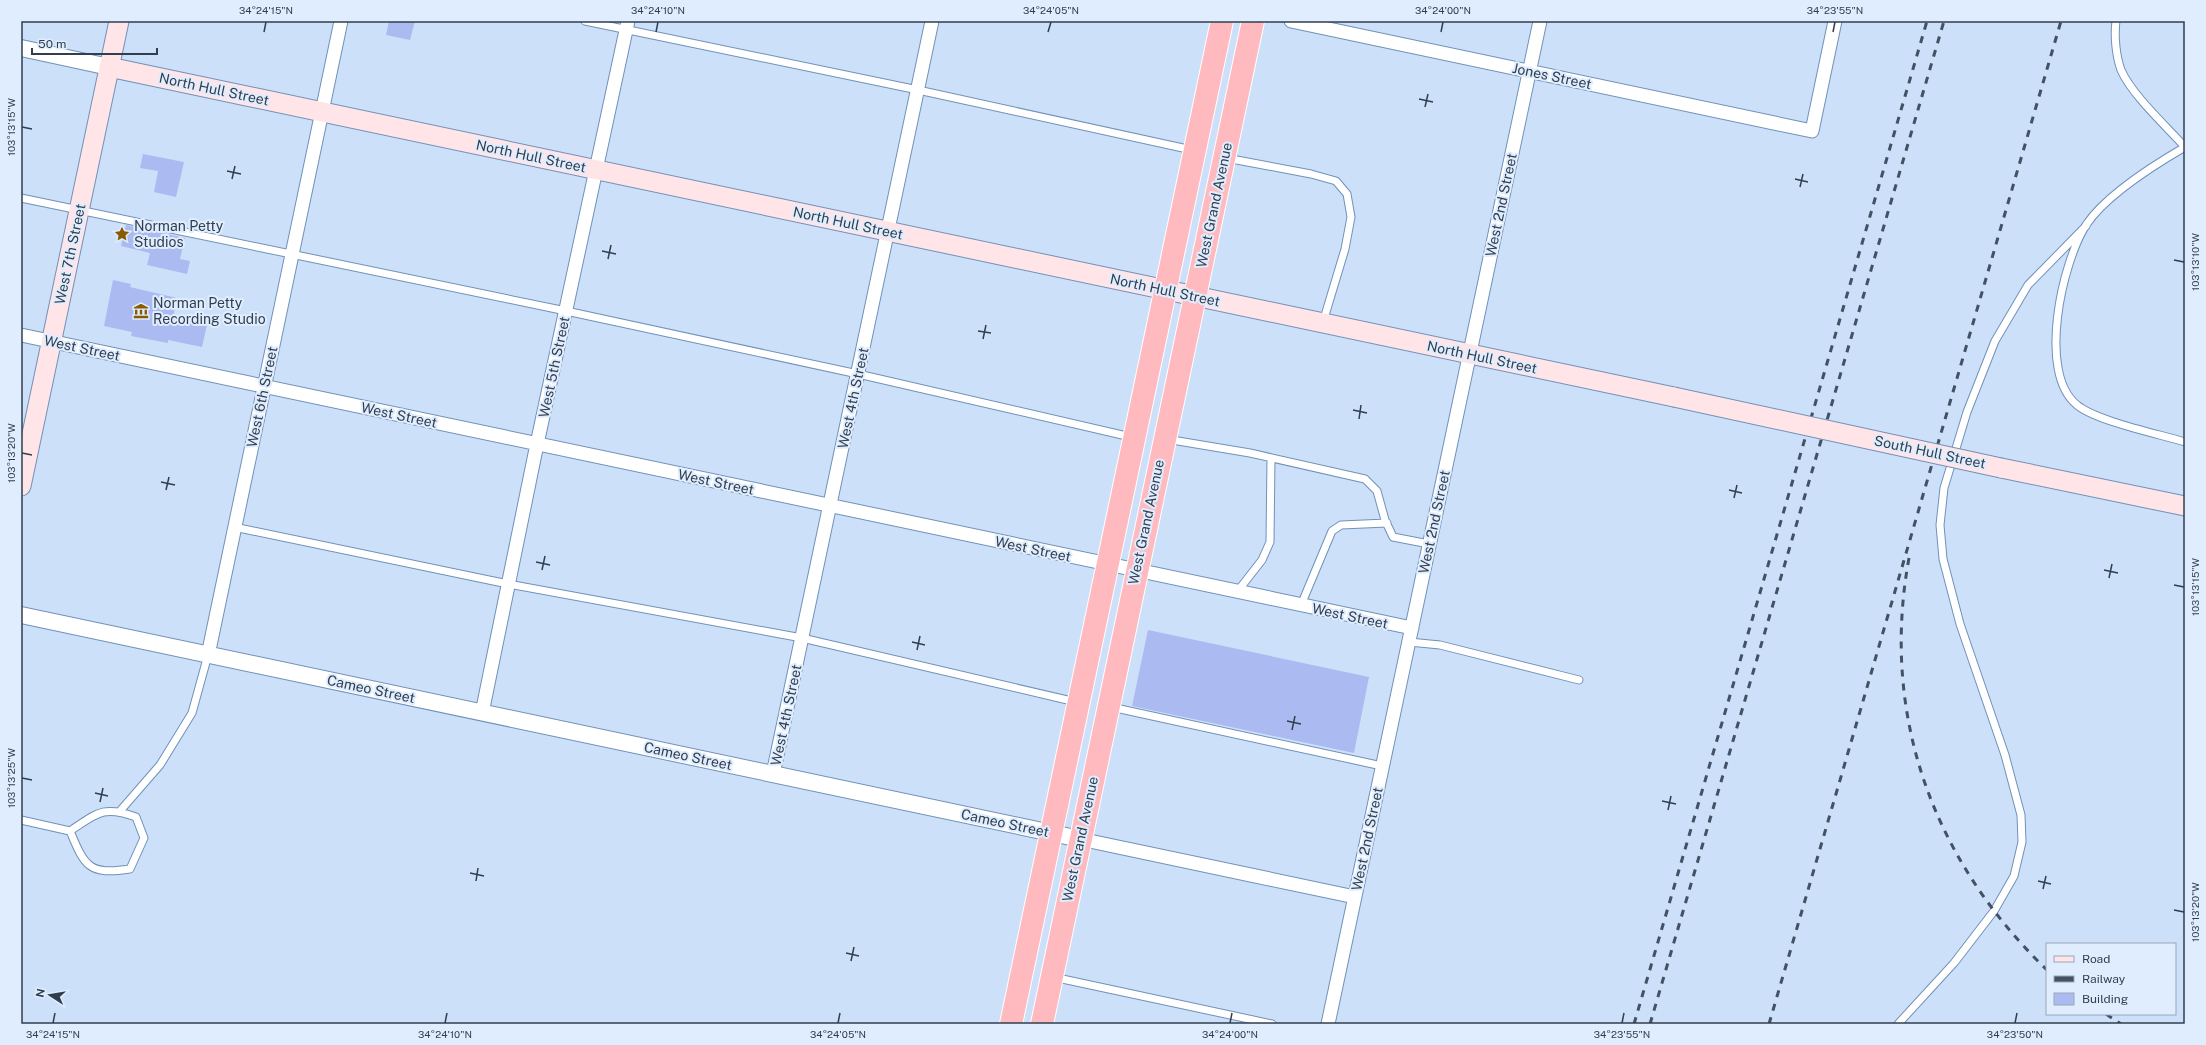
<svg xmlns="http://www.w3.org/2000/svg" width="2206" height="1045" viewBox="0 0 2206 1045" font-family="'Public Sans',sans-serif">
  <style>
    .building { fill: #acbaf2 }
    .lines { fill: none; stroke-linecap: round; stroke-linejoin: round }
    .service-casing { stroke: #7191b8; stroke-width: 9 }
    .minor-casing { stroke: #7191b8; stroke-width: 15 }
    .tertiary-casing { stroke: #7191b8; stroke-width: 18 }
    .secondary-casing { stroke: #7191b8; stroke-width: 21 }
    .trunk-casing { stroke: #fff; stroke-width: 24 }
    .service { stroke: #fff; stroke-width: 7 }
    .minor { stroke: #fff; stroke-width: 13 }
    .tertiary { stroke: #fff; stroke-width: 16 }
    .secondary { stroke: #ffe5e7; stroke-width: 19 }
    .trunk { stroke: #ffbac0; stroke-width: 22 }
    .rail { stroke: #435162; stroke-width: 3; stroke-dasharray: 7 7; stroke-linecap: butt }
    .secondary-bridge-casing { stroke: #7191b8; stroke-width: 21; stroke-linecap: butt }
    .secondary-bridge { stroke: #ffe5e7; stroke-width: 19 }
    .ticks { fill: none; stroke: #303e4e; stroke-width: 1.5 }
    .labels { text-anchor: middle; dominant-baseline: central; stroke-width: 4; stroke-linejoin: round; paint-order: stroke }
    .street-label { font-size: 14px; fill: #303e4e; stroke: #dfedfe }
    .poi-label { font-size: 14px; fill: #303e4e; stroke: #dfedfe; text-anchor: start }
    .neatline { fill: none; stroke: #303e4e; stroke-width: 1.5 }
    .ticks-label { font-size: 10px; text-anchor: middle; fill: #303e4e }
  </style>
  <rect width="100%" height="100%" fill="#cce0f9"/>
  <path class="building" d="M389,21H415L410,40L386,35Z
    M143,154L184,162L176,197L154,192L158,171L140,168Z
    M126,225L185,238L180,259L190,261L187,274L147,265L150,253L121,246Z
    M113,280L131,284L130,287L177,298L173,318L207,325L202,347L168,340V343L131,336L132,332L104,326Z
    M1148,630L1369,677L1354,753L1132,706Z"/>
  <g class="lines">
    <g class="service-casing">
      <path id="service" d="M585,21L918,90L1192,150
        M2116,21C2114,36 2116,56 2121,70C2132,95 2166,126 2185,147
        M2185,147C2154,165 2106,195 2086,225C2062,263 2037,373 2077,405C2096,421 2159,434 2185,442
        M1226,158L1311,174L1336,181L1347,194L1351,217L1345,249L1323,322
        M21,198L566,311L858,374L1131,437
        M1166,439L1250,453L1365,479L1377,491L1385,520L1393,537L1429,544
        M234,527L508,584L802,638L1076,702
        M1237,592L1262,560L1270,542L1271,458
        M1301,605L1332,531L1341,525L1387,523
        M1409,642L1440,645L1579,680
        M1111,707L1382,766
        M120,811L160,765L192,713L208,655
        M21,820L70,831C97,813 103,805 136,817L144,838L130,869C89,875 85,867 70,831
        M1053,977L1272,1024
        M1898,1024L1954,963L1994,911L2014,876L2022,842L2021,815L2005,755L1960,624L1943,559L1940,525L1944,488L1967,412L1995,341L2028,285L2086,226"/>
    </g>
    <g class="minor-casing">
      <path id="minor" d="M1291,21L1812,131L1835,21
        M21,335L1412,628
        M208,655L341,21
        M482,713L537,444L628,21
        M773,774L932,21
        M1080,839L1355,897
        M1328,1024L1540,21"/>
    </g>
    <g class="tertiary-casing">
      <path id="tertiary" d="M21,48L109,67
        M21,615L1080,839"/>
    </g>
    <g class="secondary-casing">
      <path id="secondary" d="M109,67L1674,397
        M2001,468L2185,506
        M21,486L119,21"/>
    </g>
    <g class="trunk-casing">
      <path id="trunk" d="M1011,1024L1222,21
        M1042,1024L1253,21"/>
    </g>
    <use href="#service" class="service"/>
    <use href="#minor" class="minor"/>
    <use href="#tertiary" class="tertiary"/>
    <use href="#secondary" class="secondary"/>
    <use href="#trunk" class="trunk"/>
    <path class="rail" d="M1909,558C1880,715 1933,860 2047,970
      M2106,1014L2121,1024
      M1634,1024L1927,21
      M1650,1024L1944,21
      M1769,1024L2061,21"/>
    <g class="secondary-bridge-casing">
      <path id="secondary-bridge" d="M1674,397L2001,468"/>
    </g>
    <use href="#secondary-bridge" class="secondary-bridge"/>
  </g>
  <path class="ticks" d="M264,32L266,22M656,32L658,22M1048,32L1051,22M1441,32L1443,22M1833,32L1835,22M1419,99L1433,102M1425,107L1428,94M22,127L32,129M227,171L241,174M232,179L235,166M1795,179L1808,182M1800,187L1803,174M602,251L616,254M608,259L611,245M2174,260L2184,262M978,331L991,333M983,339L986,325M1353,410L1367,413M1359,419L1361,405M22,453L32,455M161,482L175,485M166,490L169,477M1729,490L1742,493M1734,498L1737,485M536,562L550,565M542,570L545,556M2104,570L2118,573M2109,578L2112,564M2174,585L2184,587M912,642L925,645M917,650L920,636M1287,721L1301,724M1292,730L1295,716M22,778L32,780M95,793L108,796M1662,801L1676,804M100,802L103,788M1668,810L1671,796M470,873L484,876M476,881L478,868M2038,881L2051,884M2043,889L2046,876M2174,910L2184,912M846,953L859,956M851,961L854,947M53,1023L55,1013M445,1023L447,1013M838,1023L840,1013M1230,1023L1232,1013M1622,1023L1624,1013M2015,1023L2017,1013"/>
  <defs>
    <g id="sight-bare" transform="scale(1.2)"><path d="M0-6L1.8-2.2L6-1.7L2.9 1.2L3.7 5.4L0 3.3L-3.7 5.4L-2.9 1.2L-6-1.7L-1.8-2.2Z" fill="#8a5a00" stroke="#dfedfe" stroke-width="2.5" paint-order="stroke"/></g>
    <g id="museum-bare" transform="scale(1.2)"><path d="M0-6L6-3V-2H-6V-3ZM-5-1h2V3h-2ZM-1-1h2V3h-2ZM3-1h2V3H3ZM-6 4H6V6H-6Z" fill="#8a5a00" stroke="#dfedfe" stroke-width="2.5" paint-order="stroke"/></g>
  </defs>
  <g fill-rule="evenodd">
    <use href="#sight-bare" x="122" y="234"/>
    <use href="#museum-bare" x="141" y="311"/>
  </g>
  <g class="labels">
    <g class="street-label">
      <text transform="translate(1552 76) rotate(12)">Jones Street</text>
      <text transform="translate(214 89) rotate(12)">North Hull Street</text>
      <text transform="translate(531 156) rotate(12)">North Hull Street</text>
      <text transform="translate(1214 205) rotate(-78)">West Grand Avenue</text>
      <text transform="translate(1501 205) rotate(-78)">West 2nd Street</text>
      <text transform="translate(848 223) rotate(12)">North Hull Street</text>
      <text transform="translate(70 254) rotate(-78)">West 7th Street</text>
      <text transform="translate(1165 290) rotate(12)">North Hull Street</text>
      <text transform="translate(82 348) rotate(12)">West Street</text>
      <text transform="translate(1482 357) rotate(12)">North Hull Street</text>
      <text transform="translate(554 367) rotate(-78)">West 5th Street</text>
      <text transform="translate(262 397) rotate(-78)">West 6th Street</text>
      <text transform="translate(853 398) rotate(-78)">West 4th Street</text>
      <text transform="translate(399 415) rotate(12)">West Street</text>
      <text transform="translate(1930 452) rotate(12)">South Hull Street</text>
      <text transform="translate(716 482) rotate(12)">West Street</text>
      <text transform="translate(1146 522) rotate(-78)">West Grand Avenue</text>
      <text transform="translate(1434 522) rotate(-78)">West 2nd Street</text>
      <text transform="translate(1033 549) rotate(12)">West Street</text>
      <text transform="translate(1350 616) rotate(12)">West Street</text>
      <text transform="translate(371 689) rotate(12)">Cameo Street</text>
      <text transform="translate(786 715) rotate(-78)">West 4th Street</text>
      <text transform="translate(688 756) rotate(12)">Cameo Street</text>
      <text transform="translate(1005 823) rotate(12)">Cameo Street</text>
      <text transform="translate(1080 839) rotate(-78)">West Grand Avenue</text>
      <text transform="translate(1367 839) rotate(-78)">West 2nd Street</text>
    </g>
    <g class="poi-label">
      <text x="134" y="226">Norman Petty<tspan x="134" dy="16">Studios</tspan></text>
      <text x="153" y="303">Norman Petty<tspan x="153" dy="16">Recording Studio</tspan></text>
    </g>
  </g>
  <rect width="2206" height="1045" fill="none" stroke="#dfedfe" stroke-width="44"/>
  <rect x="2046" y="943" width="130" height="72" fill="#dfedfe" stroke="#99a7b8"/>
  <rect x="2054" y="956" width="20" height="6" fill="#ffe5e7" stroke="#99a7b8"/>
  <text x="2082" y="963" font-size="12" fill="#303e4e">Road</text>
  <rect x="2054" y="976" width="20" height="6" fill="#435162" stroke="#99a7b8"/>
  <text x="2082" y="983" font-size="12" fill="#303e4e">Railway</text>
  <rect x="2054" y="993" width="20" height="12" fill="#acbaf2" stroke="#99a7b8"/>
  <text x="2082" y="1003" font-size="12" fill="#303e4e">Building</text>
  <g transform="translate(50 995) rotate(282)" stroke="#dfedfe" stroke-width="3" paint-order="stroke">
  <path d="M0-3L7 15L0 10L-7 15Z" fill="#303e4e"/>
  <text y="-6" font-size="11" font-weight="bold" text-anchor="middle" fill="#303e4e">N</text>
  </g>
  <path d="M32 48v6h125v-6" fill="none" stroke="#303e4e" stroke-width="2"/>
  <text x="38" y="48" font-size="12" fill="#303e4e" stroke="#dfedfe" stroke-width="3" paint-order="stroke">50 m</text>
  <rect x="22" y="22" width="2162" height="1001" class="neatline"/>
  <g class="ticks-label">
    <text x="266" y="14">34°24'15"N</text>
    <text x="658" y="14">34°24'10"N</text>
    <text x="1051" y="14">34°24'05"N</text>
    <text x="1443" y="14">34°24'00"N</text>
    <text x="1835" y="14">34°23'55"N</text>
    <text transform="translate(11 127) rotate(-90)" y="4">103°13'15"W</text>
    <text transform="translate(2195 262) rotate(-90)" y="4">103°13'10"W</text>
    <text transform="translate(11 453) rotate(-90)" y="4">103°13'20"W</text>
    <text transform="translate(2195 587) rotate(-90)" y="4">103°13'15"W</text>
    <text transform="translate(11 778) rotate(-90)" y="4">103°13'25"W</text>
    <text transform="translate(2195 912) rotate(-90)" y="4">103°13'20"W</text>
    <text x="53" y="1038">34°24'15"N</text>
    <text x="445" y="1038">34°24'10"N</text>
    <text x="838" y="1038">34°24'05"N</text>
    <text x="1230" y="1038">34°24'00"N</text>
    <text x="1622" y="1038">34°23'55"N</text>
    <text x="2015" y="1038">34°23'50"N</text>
  </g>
</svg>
